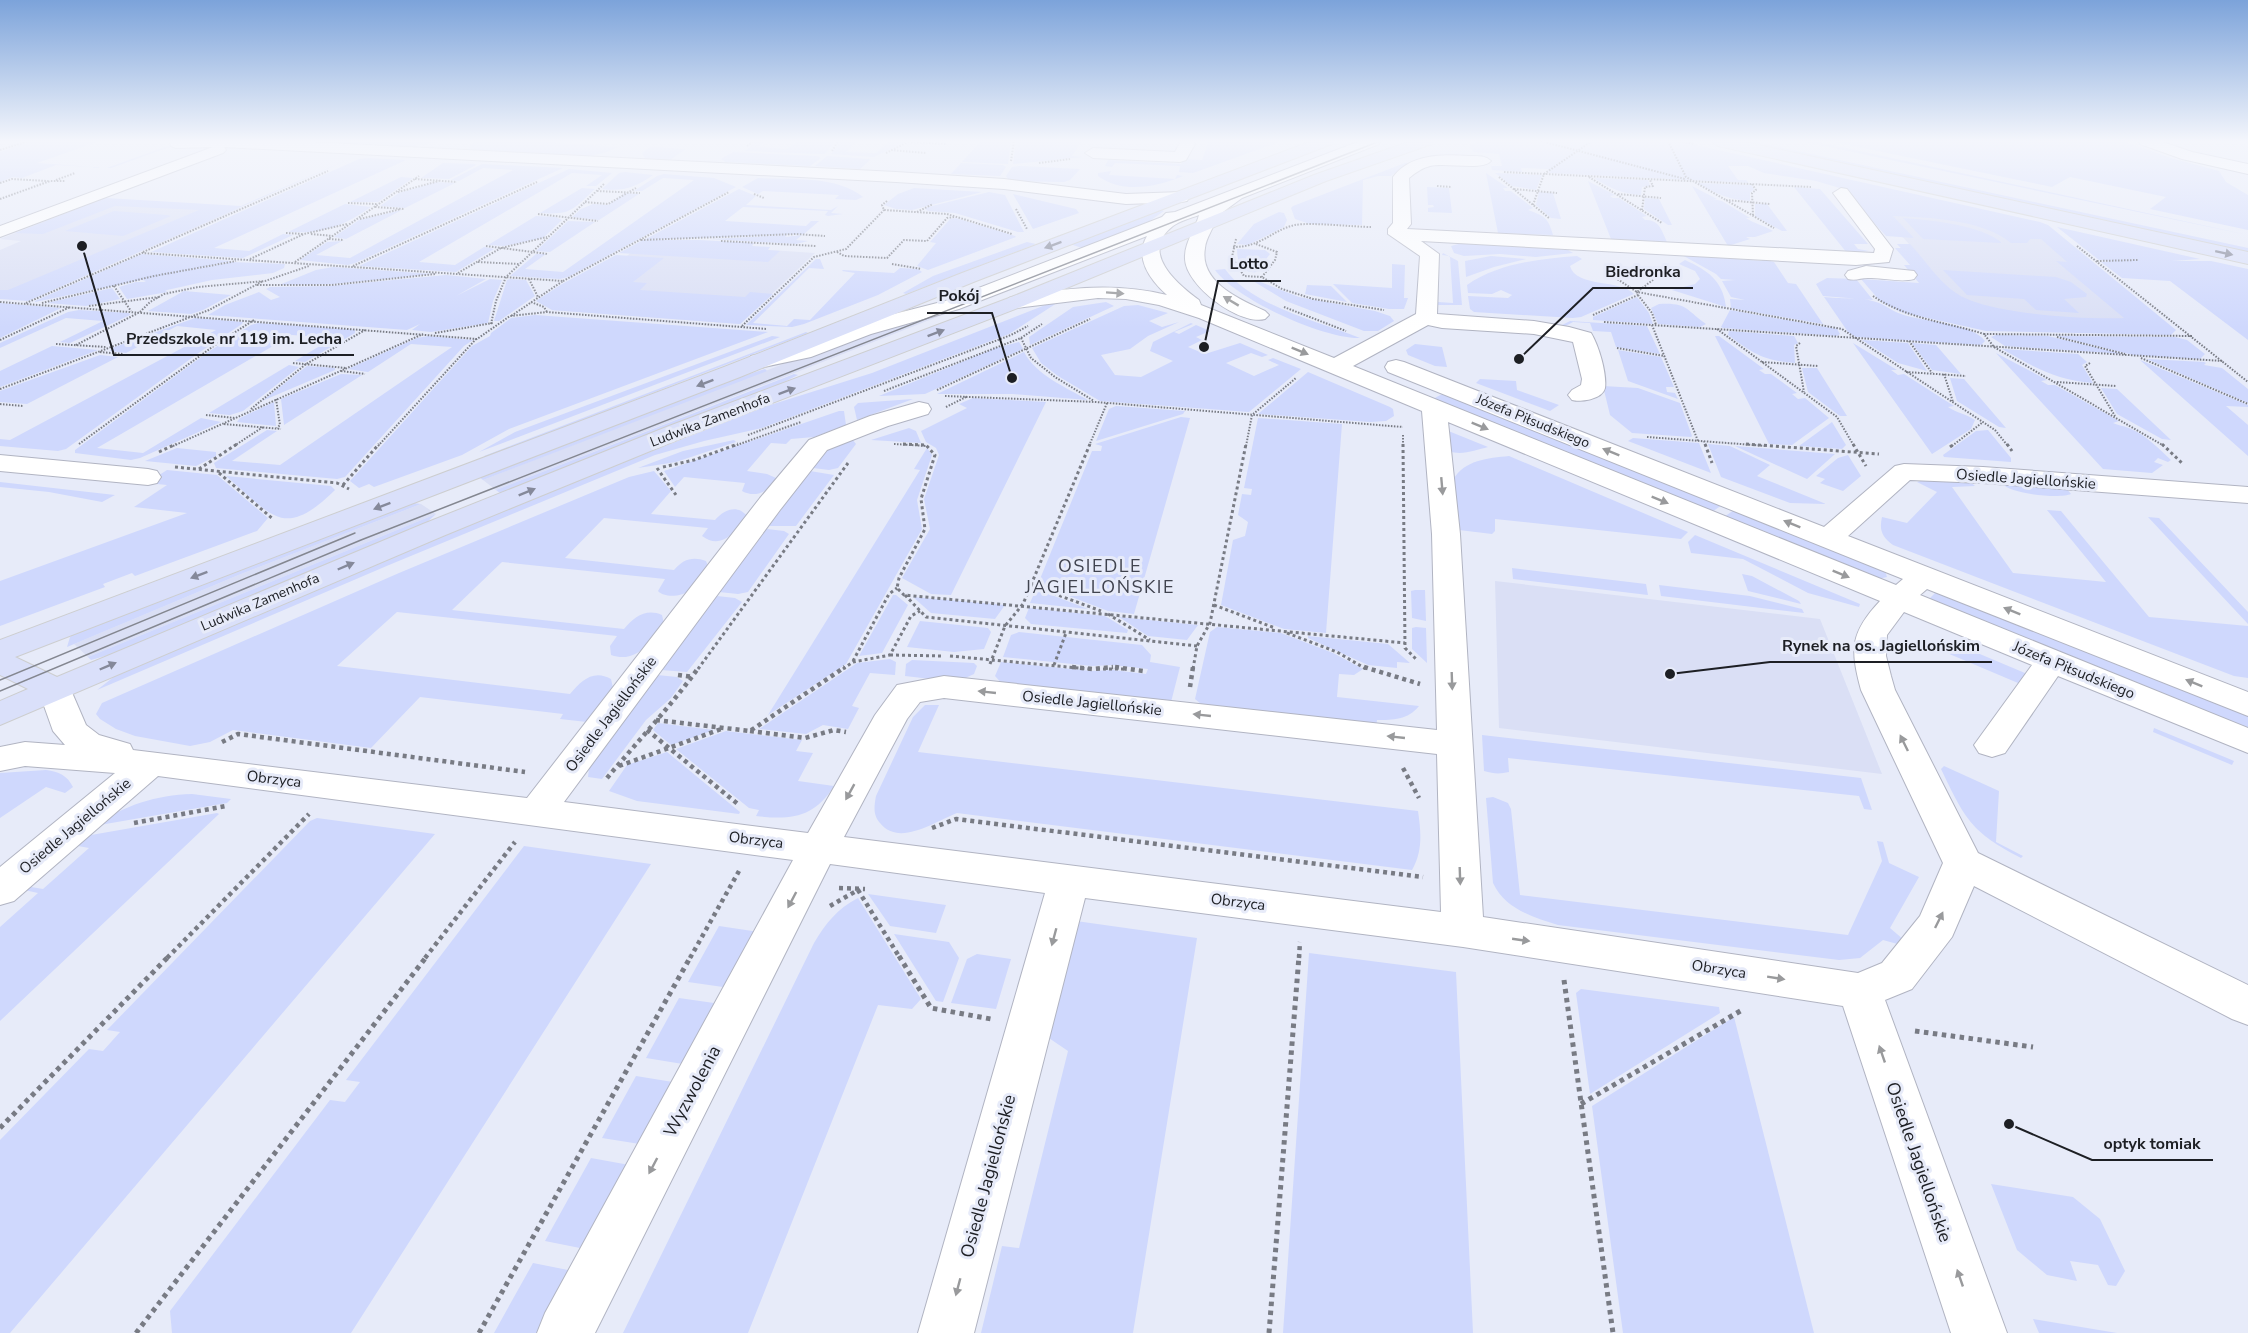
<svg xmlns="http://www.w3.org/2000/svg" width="2248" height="1333" viewBox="0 0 2248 1333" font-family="'Nunito Sans',sans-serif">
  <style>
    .built { fill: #dadff5 }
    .green { fill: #cfd8fd }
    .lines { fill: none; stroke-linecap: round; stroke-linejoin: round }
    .minor-casing { stroke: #b1b4c2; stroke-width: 2 }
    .major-casing { stroke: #cdcecf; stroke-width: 2 }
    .path-far3 { stroke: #787b84; stroke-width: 2; stroke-dasharray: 1.5 1.5; stroke-linecap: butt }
    .path-far2 { stroke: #787b84; stroke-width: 3; stroke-dasharray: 3 3; stroke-linecap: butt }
    .path-far1 { stroke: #787b84; stroke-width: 4.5; stroke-dasharray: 4 4; stroke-linecap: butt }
    .path { stroke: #787b84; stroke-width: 5; stroke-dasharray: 4.5 4.5; stroke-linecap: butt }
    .minor { fill: #fff; fill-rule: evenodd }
    .major { fill: #dae0fa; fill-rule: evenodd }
    .tram { stroke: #848790; stroke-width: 1.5 }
    .oneway { fill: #85899a }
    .oneway2 { fill: #999a9c }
    .labels { text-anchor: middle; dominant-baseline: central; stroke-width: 6; stroke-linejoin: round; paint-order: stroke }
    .far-street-label { font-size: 14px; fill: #1d1f24; stroke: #e7ebf9 }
    .street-label { font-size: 15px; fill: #1d1f24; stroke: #e7ebf9 }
    .quarter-label { font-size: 18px; letter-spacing: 1.5px; fill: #40434f; stroke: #e7ebf9 }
    .near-street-label { font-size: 18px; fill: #1d1f24; stroke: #e7ebf9 }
    .leader { fill: none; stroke: #1d1f24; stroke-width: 2 }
    .callout-dot { fill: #1d1f24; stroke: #e7ebf9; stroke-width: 2 }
    .callout-label { font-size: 16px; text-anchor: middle; font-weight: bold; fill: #1d1f24; stroke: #e7ebf9; stroke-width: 6; stroke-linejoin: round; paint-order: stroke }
  </style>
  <rect width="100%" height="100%" fill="#e7ebf9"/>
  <path class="built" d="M103,199L242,208L49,291L9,299H0V250L21,241L0,239Z
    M1869,201L2042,236L2152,329L1965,317L1897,244H1909Z
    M646,242L815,253L740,324L552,310Z
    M1072,264L496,490L483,480L871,330Z
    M421,504L436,514L88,657L74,644L241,574Z
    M1495,581L1820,619L1882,774L1499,728Z"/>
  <path class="green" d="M33,141H100L37,163L107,168L173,144H178L111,168L56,165L22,178L13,177L0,182V152Z
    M298,141H446L413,146Z
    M476,141H530L618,147C584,166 514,153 475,151L470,148V145Z
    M757,141H765L758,147L787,149L797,141H835L825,154H820L745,151Z
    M842,141H857L846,152L876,153L890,141L905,142L874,157L831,154Z
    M981,141H1011L1008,164L962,162Z
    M1016,141H1082L1072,156L1083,157L1013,164Z
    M1209,141H1282L1193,173L1179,172L1180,166L1115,163L1112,167L1105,166L1108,160L1181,164L1183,159L1202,160Z
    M1483,141H1678L2040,222L2048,225L2176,330L2171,335L1986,331L1901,312L1880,301L1861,279L1919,283L1904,265H1910L1895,248H1901L1897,244H1910C1926,261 1937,280 1956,293C1985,314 2087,320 2124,318L2056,261L2067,262L2041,239H2030L2027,243H2011C1984,220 1928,217 1893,216L1914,238L1886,236L1843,189L1816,181L1764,173L1748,166H1728L1738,180H1746L1749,183L1549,173L1548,169L1521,168L1522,172L1492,170L1491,166H1502L1499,154L1474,152L1469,147L1471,144Z
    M1737,141H1751L2248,248V252Z
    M1800,141H1813L2248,235Z
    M1829,141H2123L2171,158L2219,171L2226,182L2248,195V230L2150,209L2166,197L2070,177L2052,187Z
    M650,147L686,149L667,162L638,159L645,158L642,153Z
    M733,152L817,156L821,158L810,166L726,162L721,159Z
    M827,156L869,159L870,160L860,169L815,166Z
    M354,157L28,301L0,299V290H8L199,210L115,206L43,234L15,233L106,198L241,206Z
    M368,158L406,160L214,248L249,251L283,234L293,235L243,258L151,252L359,159Z
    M443,163L475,164L476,165L449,179L421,178Z
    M961,163L1003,165L1006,167L1000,176L951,174Z
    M1405,163H1408L1391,176H1378L1363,180L1362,225L1310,224L1295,219L1291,208L1293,206Z
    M482,164L563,168L355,263L348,265L300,260L327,242L342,241L316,255L350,258L513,170L483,168L459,181L451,180Z
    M1020,166L1080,169L1070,180L1064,182L1009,181L1006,176L1012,167Z
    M569,169L612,173L596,186H586L602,175L572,173L419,262L455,265L484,247L494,249L456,272L359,266Z
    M1111,171L1109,175L1175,179L1177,175L1183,176C1157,187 1122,194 1098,176V173Z
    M625,172L653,175C636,187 623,192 602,189L619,173Z
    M1486,173L1508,188H1503L1505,191H1511L1533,208L1528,210C1544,216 1548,217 1553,235L1498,233Z
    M1495,173L1542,175L1536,190L1512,186Z
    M664,174L714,178L736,187L568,277L560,279L510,276L536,254H546L525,269L563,272L694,180L663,178L642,191H634L657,176Z
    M401,177L413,178L378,202H350Z
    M758,178C791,180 836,175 863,197L856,200L835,199L839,195L763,191L758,194L742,187Z
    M1594,178L1648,180L1650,186L1642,187L1641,195C1622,194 1610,188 1594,178Z
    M1588,181L1615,195L1610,196L1613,198H1619L1647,216L1642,217L1645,220C1659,219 1662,231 1667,242L1611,239Z
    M436,182L455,183L405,208L380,206L399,193Z
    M1697,183L1751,185L1754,189L1750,193V201C1729,200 1715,193 1697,183Z
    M1692,186L1717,199H1713L1722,201L1750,218H1746C1753,223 1765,226 1773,231L1755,237H1746L1750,239L1728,246Z
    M1427,187L1449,188L1452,213L1428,212V208L1434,207L1433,205H1428Z
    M1794,187L1820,189L1868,244H1854L1858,249L1869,251L1847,253Z
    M582,188L595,189C572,210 572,215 540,213Z
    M914,188L982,192L912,210L896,209L884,205L898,194Z
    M739,189L756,196L746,205L831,210L838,206L831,213L843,214L828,216L825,215L828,211L743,207L725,221L806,226L811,221H819L804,234L644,240Z
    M989,192L1005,195L1024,232H1018L955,213L928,211L924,208Z
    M1539,192L1553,193L1561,219L1551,218L1536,205Z
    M625,193L639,194L599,220L572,217L581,209L593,204L608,205Z
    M1013,194L1076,209L1079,213L1033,229Z
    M1645,198L1659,199L1672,225H1668L1644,209Z
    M345,204L371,207C343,226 324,234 288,232Z
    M1755,204H1767L1787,231H1782L1755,216Z
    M402,210L346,239L334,237L359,220Z
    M1161,210L1164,211L1147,223L1082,248L1070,244Z
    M114,211L167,215L171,216L123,236L65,231Z
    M1279,212L1284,213L1287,220L1284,227L1248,245L1237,244L1254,224Z
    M536,216L556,217L562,220L543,238L504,246L488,245Z
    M956,218L1015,236L1016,237L928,270L917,266L936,243L930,242L950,219Z
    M1903,218C1930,220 1982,225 2002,243L1923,239Z
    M568,221L595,222L550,252L536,251Z
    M2057,227L2200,259L2172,261H2211L2248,269V340L2170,281L2122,278L2101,262L2113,261L2099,260Z
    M787,235L785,237L802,235L796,240L808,241L796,244L710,239Z
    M643,240H699L754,243L752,246L770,247L768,250L780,251L768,262L619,253Z
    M1027,242L1036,244L906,294L903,293L933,276Z
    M1462,243L1568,250L1573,253L1536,257L1500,254L1464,256L1454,253L1451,246Z
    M1237,249L1265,250L1270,254L1256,272C1242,274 1237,262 1237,249Z
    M1443,253L1458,261L1462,305H1438V302L1453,303L1450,256L1442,255Z
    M142,254L232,261L35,302V301Z
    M616,255L664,258L633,282L647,283L640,290L745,297L750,292L773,294L740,324L552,310L536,301L562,284Z
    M1682,255L1762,261L1761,259L1774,262L1788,283L1796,284L1823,324L1731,308L1730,299L1745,300L1731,297L1722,281L1735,280L1721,279L1716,274Z
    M1491,256L1526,259L1494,267L1466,277L1465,261Z
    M1577,256L1582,259L1570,266C1576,288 1621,279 1634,294L1581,317L1573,318L1474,312L1470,309L1468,296L1508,298L1512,295L1501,290L1492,294L1468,293L1467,285C1499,263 1539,259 1577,256Z
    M816,259H820L824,269L809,268L753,323L787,326L794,319L810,320L855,273L842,271L843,270L894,273L900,268L918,269L922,272L878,295L804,324L792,327L746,325Z
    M1685,260C1707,270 1723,280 1726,307L1672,290L1695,284L1700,279L1695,271L1679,264Z
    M232,262L285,264L284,268L273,273L212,280L167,290L165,291L168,292L127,299L119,287L136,282H144L146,281L142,280L154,277Z
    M1392,264L1405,265L1404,298H1408L1404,309H1389L1352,303L1333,284L1392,288Z
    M333,267L433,274L333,284L279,285L316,270Z
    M1225,269C1251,306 1320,322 1360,338C1324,339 1237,300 1215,270Z
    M1943,270L2056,277L2071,282L2087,294L2086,297L2064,299L2079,313L2036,310L2024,299L1967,295Z
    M446,275L486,279L456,296L490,279L502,280L493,301L488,323L431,332L412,330L420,324L407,330L208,315L225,305L259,292L271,300L280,297L266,289L270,287L330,286Z
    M1827,278L1856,279L1873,300L1823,296L1816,284Z
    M510,279L526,280L535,296L499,321H494L507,280Z
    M1253,281H1258L1299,297L1375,311L1390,316L1394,321L1378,331H1364L1286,301Z
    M1307,285L1331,286L1347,302L1305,294Z
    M112,288L120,299L86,306L47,303Z
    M184,291L231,295L203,310L191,314L148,311Z
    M1637,297L1649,313L1653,324L1593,320V317Z
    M1824,297C1838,299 1863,297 1876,302C1884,304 1892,311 1901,314C1923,322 1972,323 1985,341L1981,345L1856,337L1848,332Z
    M1053,302L1057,303L1009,334L762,428L704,441L655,455L389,565L97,690L120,672L527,500L767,406L872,373Z
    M1106,302L1114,306L1030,345L1029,337L1073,307Z
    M0,303L61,308L0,338Z
    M1659,304C1688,302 1687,311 1706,324L1700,327L1658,324L1651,308Z
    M1138,305L1168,313L1149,321L1162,327L1179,322L1148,336L1130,349L1101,355L1115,375L1141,377L1173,361L1150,351L1153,342L1191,323L1193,324L1174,332L1179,334L1196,325L1210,331L1196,337L1202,340L1188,347L1205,354L1240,343L1268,355L1262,357L1251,353L1226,363L1254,376L1279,365L1268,360L1273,358L1301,369L1249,412L1100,401L1058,376L1041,363L1032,348L1124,306Z
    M79,310L129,313L130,315L70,343L60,342L103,321L66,318L0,348V343L68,312Z
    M1730,310L1837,329L1840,334L1837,336L1723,328L1721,327Z
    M535,315L768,332L509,429L462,455L374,487L369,484L359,488L350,481L472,346L490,336L491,333L511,318Z
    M195,318L243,322L242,324L200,352L66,449L58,451L0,446V439L10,440L216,330L177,326L126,353L110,351L112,348Z
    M1570,321L1647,326L1660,354L1616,347L1611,332L1593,331L1590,323L1573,322L1562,328L1558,327Z
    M258,323L355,330V333L305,362L295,361L333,338L292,335L97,448L143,453L201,418L221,422L140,458L131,460L75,453V450L208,352L251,325Z
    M1729,331L1794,336L1798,343L1794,345L1795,363C1762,360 1754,354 1728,335Z
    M806,332L808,333L486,457L484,456Z
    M1996,335L2048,336L2124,354L2005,346L1991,337Z
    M428,336L473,340L464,346L345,477L337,479L216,468L214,463L267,430L277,431L232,461L280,465L452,347L411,344L368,372L348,369L417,338Z
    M772,336L780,337L479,452L515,432Z
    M1715,336H1719L1764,369L1759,370L1765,374H1771L1797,393L1792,394L1798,399L1805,398L1829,418L1792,445L1769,444Z
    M2056,336L2175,337L2187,340L2205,354L2200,359L2133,355Z
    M1862,340L1908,343L1927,371L1898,363Z
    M1019,342L1023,349L925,394L879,396L996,348Z
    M1853,343L1897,370H1891L1898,375L1904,374L1954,406L1948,407C1957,413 1966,414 1975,420L1971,429L1932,454Z
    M1912,343L1936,345L1961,374L1932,370Z
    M1415,344L1442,347L1447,367L1435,366L1408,355L1406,350Z
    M52,346L98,350L0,387V371Z
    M2002,349L2078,354L2087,362L2082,365L2093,383C2055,380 2034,367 2002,349Z
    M1618,350L1661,357L1674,387H1666L1667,392L1675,393L1678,399L1628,381Z
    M1024,352C1036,375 1067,388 1088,400L1013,394H937Z
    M1996,353L2047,380L2041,381L2048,385H2055L2119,421L2113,423C2120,426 2125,426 2131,429C2147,436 2158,448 2171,460L2168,462L2158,458L2154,462L2163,465L2152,473L2103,469Z
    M100,355L118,357L27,404L0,402V391Z
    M2147,359L2204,362L2206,363L2204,365L2222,368L2248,389V403Z
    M2140,360L2248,405V407L2226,406L2248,425V456Z
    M289,365L299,367L243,411L230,415L209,413Z
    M307,366L335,368V370L262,401Z
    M1802,368H1817L1847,416H1840L1808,392Z
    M765,369L767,371L483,480L479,477L734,379Z
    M1308,372L1390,407L1393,409L1394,416L1386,421L1370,422L1258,414Z
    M341,374L362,375L284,425L281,399Z
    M794,374L798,375L776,386L509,491L500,493L496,490Z
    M1950,378L1964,379L2006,428L1999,427L1957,401Z
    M1480,379L1516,381L1517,390L1559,405L1550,411L1476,383Z
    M1603,386L1638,388L1680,403L1692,436L1691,437L1632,433L1610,415Z
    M2101,388L2117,389L2171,440L2162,439L2117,414Z
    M1444,393L1722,505L1712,512L1433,399Z
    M973,398L1046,402L951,595L931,594L902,578L930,529L924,499L939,455L936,448L926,442L921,431L967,408L959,404Z
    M913,399L857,420L854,407L858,403Z
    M274,402L276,426L237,422L240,418Z
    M1116,406L1185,411L1183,414L1096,441L1109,409Z
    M839,411H844L846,425L814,437L791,439L786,444L771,443L747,471L767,474L776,478V483C766,492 755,498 742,491L745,483L684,477L675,487L664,471Z
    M1181,417L1190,418L1134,614L1108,611L1038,584L1092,451H1101L1102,446L1095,444Z
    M1258,418L1342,424L1326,633L1284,629L1221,605L1233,540L1245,536L1248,522L1238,515L1242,494L1251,495L1252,489L1244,488Z
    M1832,422L1846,445L1842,449L1799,446Z
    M909,428L916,431L921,443L871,440Z
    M1446,430L1488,447C1476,450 1461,456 1449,451Z
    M1988,430L2011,458V462L1944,457L1943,455L1976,431Z
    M1633,438L1699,443L1711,473L1628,441Z
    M852,439L856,444L838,468L829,470L813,468L830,447Z
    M734,440L736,442L676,462L638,468L683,451Z
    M1708,444L1730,446L1770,465L1757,476L1826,504L1790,503L1721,477Z
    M1735,446L1835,454L1807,479Z
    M177,448L216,452V456L196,466L145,461Z
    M927,448L932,455L917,500L922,529L846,664L768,715L920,470L914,469Z
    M1848,455L1861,476L1843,491L1820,483L1825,479L1816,476L1838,458Z
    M1509,456L1688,532L1681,539L1495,519V531L1492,534L1459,530L1453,480C1464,460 1488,458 1509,456Z
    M167,470L217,475L268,518L257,531L135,576L132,573L103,584L105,587L0,626V581L187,513L134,507L167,485L147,483Z
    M654,471L671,491L651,514L715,520C724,510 737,504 747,516C737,530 722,551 702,536L708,528L604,518L565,558L674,570C683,559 693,556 706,561L708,566C703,573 697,584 690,590C682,597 664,598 658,591L665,579L502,562L452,610L624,629C634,617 646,608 662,615L664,624C650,642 637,664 611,655L610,646L617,636L397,612L337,666L570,694C581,681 593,669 611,679L613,688L587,722L560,719L563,714L420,697L371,748L233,730L210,742L190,746L135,736L116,729L100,719L96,714L102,703L399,573L629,477Z
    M810,471L834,475L796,526H769Z
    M226,476L331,486L335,490C283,541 272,515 226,476Z
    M1928,479L1968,480L1975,486L1952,487L2013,573L2106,582L2047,510L2061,511L2149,617L2248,626V678L2234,676L1893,545C1882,537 1879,530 1882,517L1907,523L1937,492L1917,482Z
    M0,482L115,495L102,502L49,492L0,487Z
    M2002,483L2066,488L2071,494C2060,499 2008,494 2002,483Z
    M414,503L421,504L241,574L67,647L70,637L77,632Z
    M1734,510L1885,571L1887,577L1878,579L1724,517Z
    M436,514L425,524L119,652L91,660L88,657Z
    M2148,517L2159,518L2248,612V624Z
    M767,529L784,531L789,534L748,592L738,594L719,592Z
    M1695,535L1860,604L1859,607L1808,593L1743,559L1691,553L1688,542Z
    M1512,568L1646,584L1648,595L1513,579Z
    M1742,574L1752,576L1799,601L1801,604L1748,591Z
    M1659,585L1750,596L1802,609L1804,613L1661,596Z
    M1036,589L1088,609L1030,603Z
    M1415,590H1425L1426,621L1412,618L1411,591Z
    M1935,593H1940L2248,715V729L1933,601L1930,598Z
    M893,595H896L908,605L882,653L859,656Z
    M717,596L735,598L742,602L687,672L661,670Z
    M913,597L1005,605L995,619L931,613Z
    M1029,608L1105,616L1128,630L1127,633L1031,624L1025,618Z
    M1119,617L1198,625L1187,640L1148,636Z
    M920,621L988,628L991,632L984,649L954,652L907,647Z
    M1217,627L1281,633L1333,653L1363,669L1354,675L1339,674L1337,697L1419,706C1408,720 1393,720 1377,720L1376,728L1207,709L1195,699L1210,632Z
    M1416,627L1426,628L1427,663L1412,649V628Z
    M1019,632L1142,645L1151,655L1150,662L1180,667L1170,706L1005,687L995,676L1001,662L1092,671L1113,670L1146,674L1148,669L1113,665L1092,666L1003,657L1011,635Z
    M1308,636L1388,644L1410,663L1397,662V668L1368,665L1308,638Z
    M1949,641L2032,676L2018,683L1940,650Z
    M890,659L896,662L895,675L870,673L852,706L859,708L848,729L823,725L806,734L759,729L857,663Z
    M912,660L974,663L977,666L974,674L957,682L905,676L906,664Z
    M657,675L677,677L683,681L671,698L646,720L602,779L588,777L589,768Z
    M925,705H939L918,752L1418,811C1421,832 1423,851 1412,870L957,813C934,822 899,847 880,823C873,815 874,807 876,796L913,717Z
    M658,723L714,730L671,745L653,730Z
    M2154,728L2227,758L2234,761L2232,765L2153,732Z
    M726,731L802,740L796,751L813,753L798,781L834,786C814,818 791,820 756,816L759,810L749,808L676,749Z
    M1482,735L1861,778L1872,810L1864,809L1859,796L1508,758L1509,772C1500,774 1494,774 1484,771Z
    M667,752L740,812L739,814L637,801L609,791L627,765Z
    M1944,766L1999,791L1996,842L2023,856L2021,858C1971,832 1965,819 1941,769Z
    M46,770C59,772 67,775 73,787L65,793L46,787L0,818V773Z
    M192,794L231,799L227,803L94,826C125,805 156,795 192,794Z
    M1493,797L1508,803L1511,809L1520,895L1848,935L1882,861L1877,841L1883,842L1889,863L1919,877L1890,928L1904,940L1901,945L1883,940L1860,958L1839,960L1558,925C1533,917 1505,909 1493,883L1486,798Z
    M217,813L219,814L0,1021V927L38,893L15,888L19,885L43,889L89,848L67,844L74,838Z
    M317,818L435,834L10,1333H0V1140L89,1049L103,1051L120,1032L107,1030L310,821Z
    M524,846L651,864L351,1333H172L170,1311L330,1100L345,1102L360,1082L346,1080Z
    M868,894L946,905L936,933L890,926Z
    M858,898L921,999L912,1009L878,1005L748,1333H623L814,943C826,923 837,909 858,898Z
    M1076,921L1197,938L1133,1333H981L1002,1246L1019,1248L1068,1051L1040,1032Z
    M719,926L759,932L730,988L688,982Z
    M894,934L949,942L959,958L943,1002L936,1001Z
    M1309,953L1456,972L1473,1333H1283Z
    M977,954L1011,959L996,1009L951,1003L967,959Z
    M1581,989L1719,1007L1720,1013L1590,1094L1576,993Z
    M679,998L721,1004L689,1065L646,1058Z
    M1734,1017L1814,1333H1623L1592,1106Z
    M636,1076L679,1083L646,1145L602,1138Z
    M591,1158L635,1166L590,1250L545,1241Z
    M1991,1184L2073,1197L2100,1219L2125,1271L2116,1286L2108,1285L2098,1265L2070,1261L2077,1281L2047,1275L2017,1250Z
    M533,1263L578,1272L545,1333H494Z
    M2033,1319L2117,1333H2039Z"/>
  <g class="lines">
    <g class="minor-casing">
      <path id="minor" d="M170,141H289L896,172L1004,179L1126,194L1181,192L1187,193L1189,197L1187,201L1181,202L1126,204L1004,189L896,182L224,147L226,150L223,153L0,237V226L213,147L176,148L171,146Z
        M1181,141H1193L1195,144L1186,160L1180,162L1093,158L1085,153L1093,148L1175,152Z
        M1360,141H1381L1379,144L1242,198L1216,217C1214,229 1206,237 1205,248C1199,282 1239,299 1265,311L1269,315L1265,319C1240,326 1186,286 1185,259C1184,243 1195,230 1199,215C1191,218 1180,221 1173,226C1139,252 1177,284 1199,300L1201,305L1334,358L1416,314L1420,256L1388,234V229L1393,223V177C1410,154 1442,154 1469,156C1477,156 1485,155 1491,161C1483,171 1445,162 1430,166C1422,168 1415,173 1409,178L1411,224L1407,229L1874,253L1875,249L1833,193L1841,188L1847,189L1893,249L1889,262L1856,265L1421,241L1439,254L1437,314L1534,321L1569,327L1591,333C1599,346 1607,374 1605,388C1602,400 1580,402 1572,400L1568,395L1572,390L1581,385L1582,379L1573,342L1534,334L1442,328L1428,325L1353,366L1896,585L1903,579L1388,372L1385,367L1388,362L1396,360L1404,362L1824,527L1895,466L1904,464L1983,467L2248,487V503L1983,483L1910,480L1848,536L2248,692V716L1927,589L1920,595L2248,728V753L2058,676L2005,753L1992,757L1979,753L1974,745L2032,665L1904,612L1887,635L1886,656L1891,676L1895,690L1978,853L2248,985V1025L2232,1019L1974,886L1952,937L1912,989L1885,1000L2007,1333H1951L1843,1006L1463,947L1085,898L974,1333H918L1045,893L830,864L595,1333H537L545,1313L793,860L158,776L14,901L0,905V867L115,773L25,766L0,771V747L25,742L65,745L53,731L38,689L43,681L55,678L67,681L86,725L99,735L130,744L133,750L527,798L760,498L809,440L870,416L919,402L928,404L931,409L928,414L888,426L827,450L780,510L564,802L808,833L875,715L897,685L944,676L1437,730L1432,534L1422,411L1199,318L1159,305L1126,299L1098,298L1016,308L1009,306L1006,302L1009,298L1016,296C1068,288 1115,282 1167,295C1150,280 1134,258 1147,236L959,309L871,334L811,357L759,368L751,366L748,361L751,356L797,346L855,324L945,301L1162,217L1166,213L1175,212ZM1448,422L1880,601C1850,633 1850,649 1861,690L1943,863L1920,916L1882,963L1858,973L1483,917L1460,534ZM944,698L1437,754L1441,912L844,837L907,719L920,702Z
        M2138,141H2160L2192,152L2248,164V174L2182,159L2140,144Z
        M1866,266L1914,271L1917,275L1914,279C1899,283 1883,277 1868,278C1860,278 1856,281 1848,279L1845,275L1848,271Z
        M0,455L148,469L157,471L161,477L157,483L148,485L0,471Z"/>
    </g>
    <g class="major-casing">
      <path id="major" d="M1312,141H1334L1332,144L976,281L740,377L15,657L57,677L423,524L669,426L1009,298L1314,175L1411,141H1434L1432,144L1326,181L1023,306L687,436L443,536L0,725V701L28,689L0,675V640L724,367L962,273Z
        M1711,141H1740L2248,252V264L1718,146Z"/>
    </g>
    <path class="path-far3" d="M1541,141L1685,179
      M1668,141L1686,177L1774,228
      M1680,141L1694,144
      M908,142L946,144
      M747,146L754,141
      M0,150L29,141
      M891,150L926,153
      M832,151L838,141
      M886,153L910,141
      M1011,161L1014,141
      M1039,163L1070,159
      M1504,172L1811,187
      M1499,177L1549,218
      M1589,177L1662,223
      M415,179L457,182
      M56,180L75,173
      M0,183L12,179L48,181
      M1752,184L1756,190L1752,193L1753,215
      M1437,186L1452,187
      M1514,189L1557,193
      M597,191L640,193
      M398,192L439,181
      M754,194L764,198
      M1618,194L1661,198
      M0,199L50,181H65
      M1726,200L1770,204
      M887,201L882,205L884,210L947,214L1012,234
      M585,202L608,204L636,188
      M348,203L377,204
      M1533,205L1544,174L1592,141
      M375,207L404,209
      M1016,209L1027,229
      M1642,210L1645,187L1653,186L1650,180
      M917,212L933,204
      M538,214L598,221
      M360,219L401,209
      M286,233L303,234
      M311,234L333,236
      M329,239L344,240
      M1236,239L1232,257L1244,276L1262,277L1282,289L1313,299L1384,310
      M641,240L796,234L825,236
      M721,241L816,246
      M1256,244L1277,252L1275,260L1262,277
      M486,246L548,254
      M2077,246L2248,382
      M1233,247C1262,247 1272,230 1295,225C1312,222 1353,227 1372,227
      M143,252L328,171
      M837,252L844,256L887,258L904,240L927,241L947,218L954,217
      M250,259L304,234L347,224
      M2097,261L2138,260
      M295,262L419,176
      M478,262L519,264
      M892,264L921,269
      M353,266L537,182
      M1605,271L1637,292L1662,273
      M458,273L501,248L547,237
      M529,279L538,297
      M563,281L729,192
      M257,285H332L435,274
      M114,286L131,311
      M1638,295L1652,313L1656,325
      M1873,296C1907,319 1946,322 1984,334
      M0,302L477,339L510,316L547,312L767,329
      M531,302L544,307L547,312
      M26,303L142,253L563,281L511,316
      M42,303L154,276L236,261
      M89,306L159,297
      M1284,307L1346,331
      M1593,315L1638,295L1637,292L1842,329L1995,430L2008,446
      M1604,322L2223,361
      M491,324L496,301L506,277L604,184
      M1652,325L1698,441
      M742,326L814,257L846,249L884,210
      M1717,329L1837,417L1854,446
      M435,333L493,323
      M2057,337L2125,354
      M1021,338L1031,358L1055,377L1094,401
      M0,340L70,307
      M1909,341L1932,373
      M1800,343L1796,346L1804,392
      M56,344L106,347
      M76,345L140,312L150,302L164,294L198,287L265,281L309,266
      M1617,348L1665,356
      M100,352L123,354
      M2141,358L2248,404
      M1762,362L1818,366
      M293,363L346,368
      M2090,363L2085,366L2115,416
      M341,371L365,374
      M1906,372L1966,376
      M1944,374L1953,402
      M2057,382L2116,386
      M0,389L209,310L263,281
      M937,390L1090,319
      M884,391L1021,338L1042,324
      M945,396L1096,402L1403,427
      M276,399L280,425L277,428
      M0,404L23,406
      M946,407L966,397
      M251,409L306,364L365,330
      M206,415L235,418
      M224,424L281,429
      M748,435L1011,335L1028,326
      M1403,435V446
      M1647,437L1767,446
      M1704,441L1706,446
      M79,444L215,345L254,320
      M894,444L927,446
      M173,446L423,334
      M234,446L263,427
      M378,446L476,339
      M734,446L801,422
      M1089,446L1107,403
      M1246,446L1252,415L1296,378
      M1952,446L1983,422
      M2164,446L1994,347L1984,334L2192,336"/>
    <path class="path-far2" d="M903,444L926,445L935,455L921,499L925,529L899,578L897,588L904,595L1405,643
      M1403,444L1405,648L1417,660
      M1705,444L1712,463
      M1746,444L1879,454
      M1853,444L1866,466
      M2007,444L2012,451
      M2162,444L2183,464
      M1950,447L1954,444
      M159,452L176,444
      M175,467L337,483L349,489
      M663,467L694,460L738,444
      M657,468L676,495
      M199,469L237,444
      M219,473L273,519
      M343,485L379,444
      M1031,585L1101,611
      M905,595L926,617L1197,646
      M1214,605L1275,628
      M1108,614L1150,640
      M1287,633L1337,652L1366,669
      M890,655L943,656
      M950,656L1089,669
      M853,661L889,594L897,588
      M990,664L1005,626L1023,604L1090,444
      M1054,665L1066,633
      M698,669L848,463
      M843,669L853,662L890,655L911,616L920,611
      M1097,669H1126
      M1193,669L1197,646L1210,623L1246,444"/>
    <path class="path-far1" d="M1072,667L1093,669L1113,667
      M1115,667L1143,671
      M1364,667L1420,684
      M678,675L693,677
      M1190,687L1193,667
      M656,720L750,731L845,667
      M647,730L739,805
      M750,731L805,738L834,730L846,732
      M222,742L238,734L525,772
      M619,766L724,728
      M1403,768L1419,798
      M607,778C638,741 671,706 699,667
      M134,823L226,806
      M932,828L956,819L1423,877
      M839,888L865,889
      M830,906L858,890L900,958
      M167,958L309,814
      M425,958L515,842
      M690,958L739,871
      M1299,958L1300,942"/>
    <path class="path" d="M899,956L931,1008L991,1019
      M1564,980L1613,1333
      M1915,1031L2033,1047
      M1581,1104L1742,1010
      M0,1128L169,956
      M136,1333L427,956
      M479,1333L691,956
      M1269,1333L1299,956"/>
    <use href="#minor" class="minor"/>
    <use href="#major" class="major"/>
    <path class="tram" d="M0,680L355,533
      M0,691L361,540L1380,141"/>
  </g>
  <defs><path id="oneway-solid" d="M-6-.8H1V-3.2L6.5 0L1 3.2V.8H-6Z" transform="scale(1.5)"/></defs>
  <g class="oneway">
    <use href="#oneway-solid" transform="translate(1053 245) rotate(160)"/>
    <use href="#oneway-solid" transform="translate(2224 253) rotate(12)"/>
    <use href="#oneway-solid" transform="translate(936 333) rotate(-21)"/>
    <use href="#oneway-solid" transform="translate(705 383) rotate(159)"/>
    <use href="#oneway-solid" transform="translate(787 391) rotate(-20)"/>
    <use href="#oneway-solid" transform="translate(527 492) rotate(-22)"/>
    <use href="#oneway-solid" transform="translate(382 506) rotate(159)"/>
    <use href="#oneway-solid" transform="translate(346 566) rotate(-23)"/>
    <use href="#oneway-solid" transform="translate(199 575) rotate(159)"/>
    <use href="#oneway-solid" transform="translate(108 666) rotate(-23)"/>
  </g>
  <g class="oneway2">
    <use href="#oneway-solid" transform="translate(1115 293) rotate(4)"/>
    <use href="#oneway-solid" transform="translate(1231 301) rotate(-149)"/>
    <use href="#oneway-solid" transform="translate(1300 351) rotate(22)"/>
    <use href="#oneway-solid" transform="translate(1480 426) rotate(22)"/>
    <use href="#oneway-solid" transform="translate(1611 452) rotate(-158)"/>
    <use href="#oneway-solid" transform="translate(1442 486) rotate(85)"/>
    <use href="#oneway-solid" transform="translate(1660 500) rotate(22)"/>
    <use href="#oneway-solid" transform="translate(1792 524) rotate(-158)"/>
    <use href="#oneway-solid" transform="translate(1841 574) rotate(22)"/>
    <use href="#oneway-solid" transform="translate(2012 611) rotate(-158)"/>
    <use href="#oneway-solid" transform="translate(1452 681) rotate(88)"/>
    <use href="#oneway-solid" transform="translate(2194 683) rotate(-158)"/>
    <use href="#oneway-solid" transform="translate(987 692) rotate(-174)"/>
    <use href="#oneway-solid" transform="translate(1202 715) rotate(-174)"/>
    <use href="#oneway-solid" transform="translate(1396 737) rotate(-174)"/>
    <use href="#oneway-solid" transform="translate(1904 743) rotate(-116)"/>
    <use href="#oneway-solid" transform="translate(850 792) rotate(119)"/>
    <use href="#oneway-solid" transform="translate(1460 876) rotate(88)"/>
    <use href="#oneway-solid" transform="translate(792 900) rotate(118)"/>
    <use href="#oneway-solid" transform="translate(1939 920) rotate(-64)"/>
    <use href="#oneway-solid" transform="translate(1054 937) rotate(105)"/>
    <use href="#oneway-solid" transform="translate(1521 940) rotate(8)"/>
    <use href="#oneway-solid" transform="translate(1776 978) rotate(9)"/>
    <use href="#oneway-solid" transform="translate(1882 1054) rotate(-109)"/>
    <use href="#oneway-solid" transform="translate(653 1166) rotate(118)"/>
    <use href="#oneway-solid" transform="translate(1960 1278) rotate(-109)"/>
    <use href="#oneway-solid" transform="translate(958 1287) rotate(105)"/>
  </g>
  <linearGradient id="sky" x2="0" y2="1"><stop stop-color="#7ca3da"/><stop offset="0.43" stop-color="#f4f6fc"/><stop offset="1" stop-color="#f4f6fc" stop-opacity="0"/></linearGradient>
  <rect width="2248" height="328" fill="url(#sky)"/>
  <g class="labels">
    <g class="far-street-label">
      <text transform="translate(710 420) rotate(-21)">Ludwika Zamenhofa</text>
      <text transform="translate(1533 421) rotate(22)">Józefa Piłsudskiego</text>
      <text transform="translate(260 602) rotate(-23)">Ludwika Zamenhofa</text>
    </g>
    <g class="street-label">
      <text transform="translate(2026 479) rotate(4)">Osiedle Jagiellońskie</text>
      <text transform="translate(2074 670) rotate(22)">Józefa Piłsudskiego</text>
      <text transform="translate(1092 703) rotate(6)">Osiedle Jagiellońskie</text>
      <text transform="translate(611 714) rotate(-53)">Osiedle Jagiellońskie</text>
      <text transform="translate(274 779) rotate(7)">Obrzyca</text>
      <text transform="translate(75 826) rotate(-40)">Osiedle Jagiellońskie</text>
      <text transform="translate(756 840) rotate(7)">Obrzyca</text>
      <text transform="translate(1238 902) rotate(7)">Obrzyca</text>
      <text transform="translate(1719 969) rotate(9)">Obrzyca</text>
    </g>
    <g class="quarter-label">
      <text x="1100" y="566">OSIEDLE<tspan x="1100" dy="21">JAGIELLOŃSKIE</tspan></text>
    </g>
    <g class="near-street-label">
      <text transform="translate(692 1091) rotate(-62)">Wyzwolenia</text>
      <text transform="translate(1919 1162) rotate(71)">Osiedle Jagiellońskie</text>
      <text transform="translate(988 1176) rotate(-75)">Osiedle Jagiellońskie</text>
    </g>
  </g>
  <path class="leader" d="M1204 347L1218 281H1281M1519 359L1593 288H1693M1012 378L992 313H927M82 246L114 355H354M1670 674L1770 662H1992M2009 1124L2092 1160H2213"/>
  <g class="callout-dot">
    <circle cx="1204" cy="347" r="6"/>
    <circle cx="1519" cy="359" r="6"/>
    <circle cx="1012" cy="378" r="6"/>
    <circle cx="82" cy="246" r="6"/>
    <circle cx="1670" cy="674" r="6"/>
    <circle cx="2009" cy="1124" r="6"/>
  </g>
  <g class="callout-label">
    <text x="1249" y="269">Lotto</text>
    <text x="1643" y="277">Biedronka</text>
    <text x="959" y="301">Pokój</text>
    <text x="234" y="344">Przedszkole nr 119 im. Lecha</text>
    <text x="1881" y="651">Rynek na os. Jagiellońskim</text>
    <text x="2152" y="1149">optyk tomiak</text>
  </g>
</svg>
